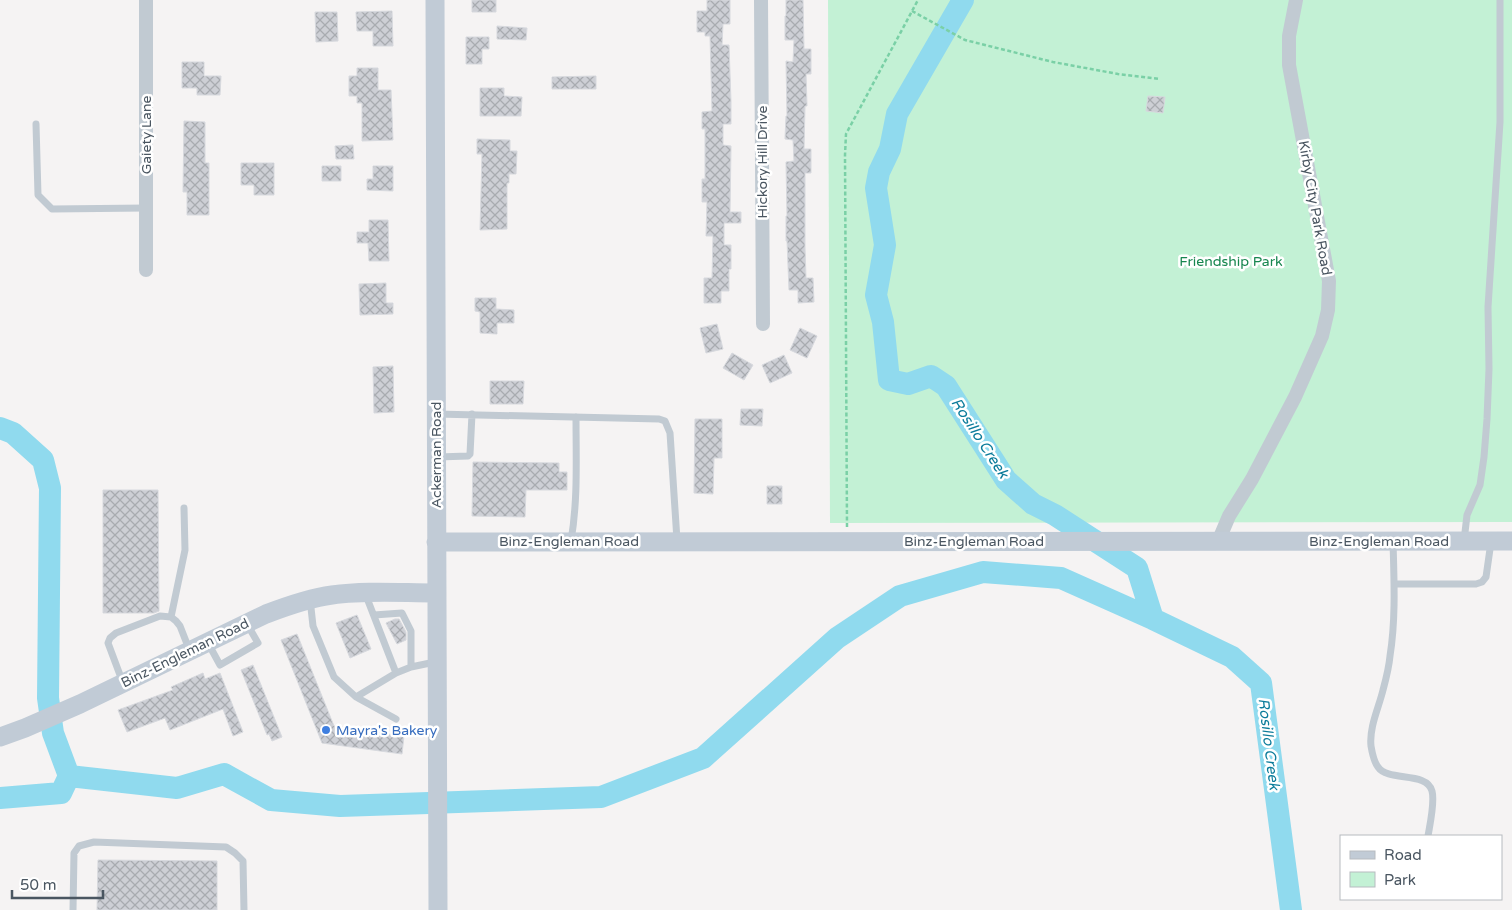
<svg xmlns="http://www.w3.org/2000/svg" width="1512" height="910" viewBox="0 0 1512 910" font-family="'Varela Round',sans-serif">
  <style>
    .green { fill: #c3f1d5 }
    .lines { fill: none; stroke-linecap: round; stroke-linejoin: round }
    .river { stroke: #90daee; stroke-width: 22 }
    .building { fill: url(#building-cross-hatch); stroke: #d7d9de }
    .path { stroke: #7ad0a6; stroke-width: 2.5; stroke-dasharray: 4 2.5; stroke-linecap: butt }
    .lane { stroke: #c1cad2; stroke-width: 7 }
    .street { stroke: #c1cad2; stroke-width: 14 }
    .secondary { stroke: #c1cbd6; stroke-width: 19 }
    .shop-dot { fill: #3f7fe0; stroke: #fff; stroke-width: 2 }
    .labels { text-anchor: middle; dominant-baseline: central; stroke-width: 5; stroke-linejoin: round; paint-order: stroke }
    .street-label { font-size: 14px; fill: #4a5661; stroke: #fff }
    .park-label { font-size: 14px; fill: #17864f; stroke: #fff }
    .shop-label { font-size: 14px; fill: #366cbe; stroke: #fff; text-anchor: start }
    .water-label { font-size: 15px; font-style: italic; fill: #0c7c9b; stroke: #fff }
  </style>
  <defs>
    <pattern id="building-cross-hatch" width="8" height="8" patternUnits="userSpaceOnUse" patternTransform="scale(1.25)"><rect width="8" height="8" fill="#cdcfd5"/><path d="M0 0l8 8M0 8l8-8" fill="none" stroke="#a8abb0"/></pattern>
  </defs>
  <rect width="100%" height="100%" fill="#f5f3f3"/>
  <path class="green" d="M828,0H1512V522L830,523Z"/>
  <g class="lines">
    <path class="river" d="M963,0L897,114L890,149L879,172L876,188L885,245L876,295L883,322L889,380L908,384L931,376L946,386L1006,480L1033,504L1055,515L1137,568L1153,619L1232,657L1261,683L1291,910
      M0,428L13,433L43,460L50,488L48,698L53,733L69,776L177,788L224,774L271,800L340,806L601,797L703,758L837,638L900,596L983,572L1061,578L1153,619
      M0,798L61,793L69,776"/>
  </g>
  <path class="building" d="M472,0H496V12H472Z
    M707,0H730V24H723L722,45H729L731,102V124H723V145L731,146L730,212H741V223H724V245H731V269H729V291H721V303H704V278H712L713,236H706L707,202H702V179H705V129H702V112L712,111L711,73L710,36H705V32H697V11H707Z
    M786,0H803L804,49H811V74H806L807,106H805L804,149H811V173H805V247L806,278H813L814,302L798,303V290H789L787,241H786V216H787L786,162L794,161L793,140L785,139L786,116H787L786,61L793,62L794,40H785V16H786Z
    M392,11L393,46H373V31H357L356,12Z
    M315,12H337L338,41L316,42Z
    M497,26L527,28L526,40L497,39Z
    M466,37H489V49H482V64H466Z
    M182,62H204V76H221L220,95H197V88H182Z
    M357,68H378V90H391L393,140L362,141V103H357V96H349V76H357Z
    M596,76V89H552V77Z
    M480,88H504V96L522,97L521,116H480Z
    M1148,96L1165,97L1163,113L1146,111Z
    M184,121L205,122V163H209V215H187V192H183Z
    M477,139L510,140V151H517L516,174H509V183H507V229L480,230L482,154H477Z
    M353,145L354,159H336L335,146Z
    M241,163H274V195H254V185H241Z
    M322,166H341V181H322Z
    M373,166H393V191L367,190V179H373Z
    M369,220H388L389,261H369L368,243H357V232H369Z
    M386,283V303H393V314L360,315L359,284Z
    M475,298H496V309L514,310V323H497V334L480,333V312L475,311Z
    M717,324L723,349L706,353L700,328Z
    M800,328L817,336L807,358L790,350Z
    M732,353L753,365L744,380L723,368Z
    M784,355L792,373L770,383L762,365Z
    M393,366L394,412L374,413L373,367Z
    M490,381H524L523,404H490Z
    M741,409H763L762,426L740,425Z
    M695,419H722V458H714L713,494L694,493Z
    M473,462L559,463V472H567V490H526L525,517L472,516Z
    M767,486H782V504H767Z
    M103,490H158L159,611L154,613H103Z
    M357,615L371,649L350,658L336,623Z
    M395,619H399L406,632V640L397,644L386,623Z
    M297,634L334,726L404,736L402,754L322,743L281,640Z
    M253,665L282,737L272,741L269,734L267,735L241,670Z
    M203,673L205,679L220,673L243,732L233,736L223,709L170,730L165,718L127,732L118,710L173,690L171,687Z
    M98,860L217,861V910H97Z"/>
  <g class="lines">
    <path class="path" d="M912,11L965,40L1053,62L1118,74L1160,79
      M847,527L845,155L846,134L918,0"/>
    <path class="lane" d="M36,124L38,195L52,209L146,208
      M436,414L659,419L665,421L670,433L677,540
      M438,457L468,456L470,454L472,414
      M571,541C578,500 576,459 576,417
      M1393,541C1394,579 1396,618 1390,656C1389,667 1386,679 1383,690C1379,707 1369,727 1371,746C1372,752 1374,762 1378,767C1388,782 1427,771 1432,791C1435,802 1430,824 1428,836
      M1464,541L1467,515L1480,485L1484,457L1487,419L1489,369L1488,307L1500,122V0
      M1394,584H1476L1482,582L1486,577L1491,542
      M365,593L396,673
      M310,599L313,626L334,677L356,697L396,673L411,667L435,662
      M374,615L402,613L411,631V667
      M171,617L185,550L184,508
      M208,643L220,665L258,643L247,624
      M123,683L108,643L110,638L116,633L160,616L171,617L176,621L180,626L189,649
      M356,697L396,719
      M73,910L74,853L79,846L94,842L226,847L235,853L243,861L244,910"/>
    <path class="street" d="M146,0V270
      M761,0L763,324
      M1218,542L1229,516L1252,479L1295,397L1322,336L1328,310L1329,281L1289,65V36L1296,0"/>
    <path class="secondary" d="M435,0L438,910
      M436,542L1512,541
      M0,737L25,728L80,704L266,614C287,606 309,598 332,595C366,590 402,593 436,593"/>
  </g>
  <circle class="shop-dot" cx="326" cy="730" r="5"/>
  <g class="labels">
    <g class="street-label">
      <text transform="translate(146 135) rotate(-90)">Gaiety Lane</text>
      <text transform="translate(762 162) rotate(-90)">Hickory Hill Drive</text>
      <text transform="translate(1315 208) rotate(80)">Kirby City Park Road</text>
      <text transform="translate(436 455) rotate(-90)">Ackerman Road</text>
      <text x="569" y="541">Binz-Engleman Road</text>
      <text x="974" y="541">Binz-Engleman Road</text>
      <text x="1379" y="541">Binz-Engleman Road</text>
      <text transform="translate(185 653) rotate(-26)">Binz-Engleman Road</text>
    </g>
    <g class="park-label">
      <text x="1231" y="261">Friendship Park</text>
    </g>
    <g class="shop-label">
      <text x="336" y="730">Mayra's Bakery</text>
    </g>
    <g class="water-label">
      <text transform="translate(980 438) rotate(57)">Rosillo Creek</text>
      <text transform="translate(1269 744) rotate(83)">Rosillo Creek</text>
    </g>
  </g>
  <rect x="1340" y="835" width="162" height="65" fill="#ffffff" stroke="#b7bbc0"/>
  <rect x="1350" y="851" width="25" height="8" fill="#c1cbd6" stroke="#b7bbc0"/>
  <text x="1384" y="860" font-size="15" fill="#4a5661">Road</text>
  <rect x="1350" y="872" width="25" height="15" fill="#c3f1d5" stroke="#b7bbc0"/>
  <text x="1384" y="885" font-size="15" fill="#4a5661">Park</text>
  <path d="M12 890v8h91v-8" fill="none" stroke="#4a5661" stroke-width="2.5"/>
  <text x="20" y="890" font-size="15" fill="#4a5661" stroke="#ffffff" stroke-width="4" paint-order="stroke">50 m</text>
</svg>
